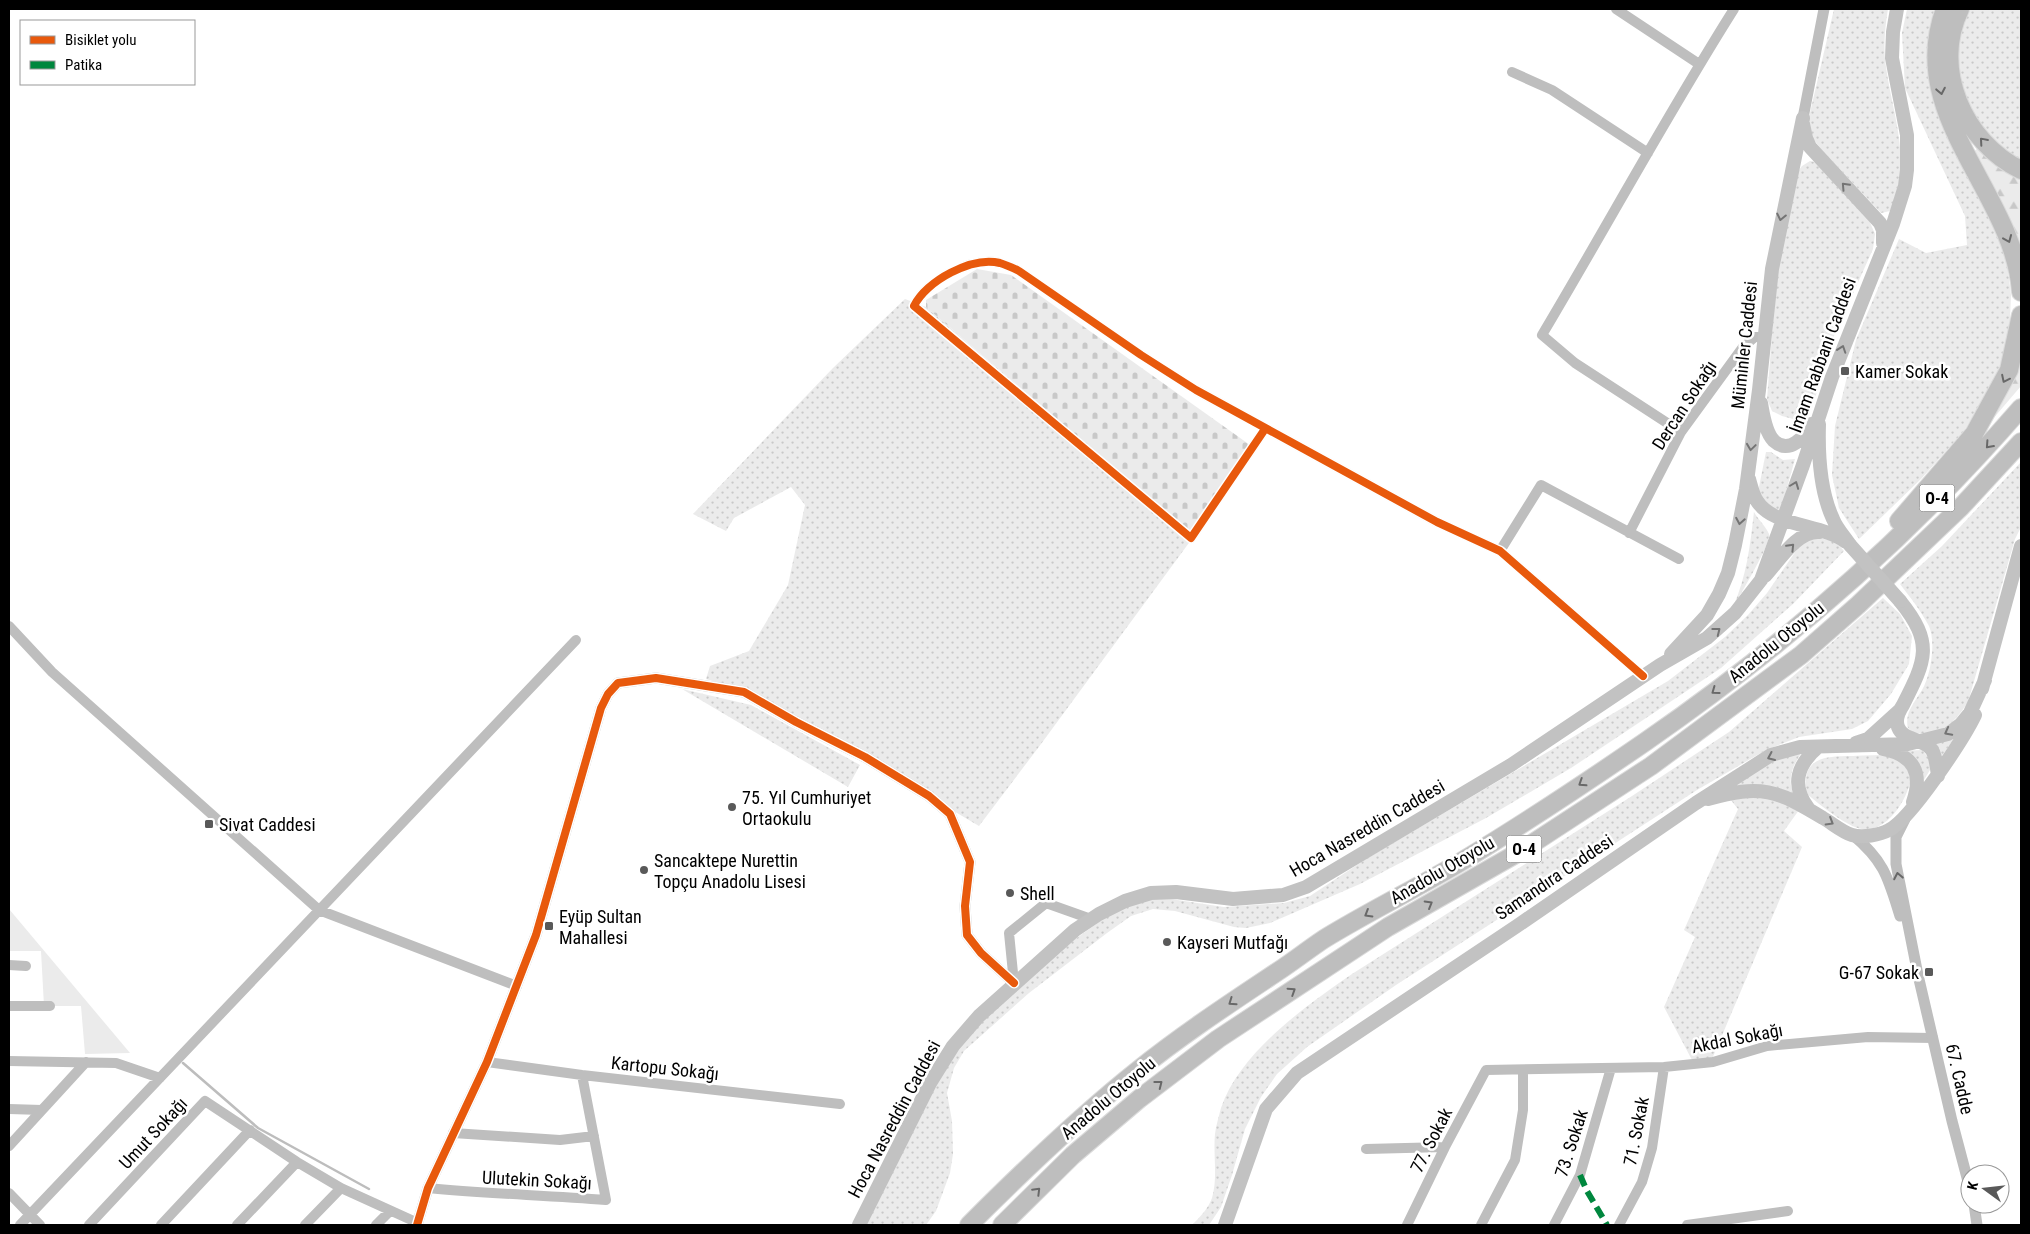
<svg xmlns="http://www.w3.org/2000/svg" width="2030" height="1234" viewBox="0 0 2030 1234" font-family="'Roboto Condensed',sans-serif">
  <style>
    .grass { fill: url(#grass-dots) }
    .forest { fill: url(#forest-firs) }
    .cemetery { fill: url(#cemetery-stones) }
    .green { fill: #ebebeb }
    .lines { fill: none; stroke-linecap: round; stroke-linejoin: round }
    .stream { stroke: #bdbdbd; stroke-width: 2.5 }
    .motorway-casing { stroke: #dbdbdb; stroke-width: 20 }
    .minor { stroke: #bebebe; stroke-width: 10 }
    .tertiary { stroke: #bebebe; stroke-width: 11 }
    .secondary { stroke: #c2c2c2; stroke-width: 14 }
    .motorway { stroke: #bebebe; stroke-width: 18 }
    .secondary-bridge { stroke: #c2c2c2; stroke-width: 14 }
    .quiet { stroke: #00873e; stroke-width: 6; stroke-dasharray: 12 6; stroke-linecap: butt }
    .cycleway-casing { stroke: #fff; stroke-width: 11 }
    .cycleway { stroke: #e8590c; stroke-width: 8 }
    .oneway { stroke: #686868 }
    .oneway2 { stroke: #747474 }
    .poi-dot { fill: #595959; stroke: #fff; stroke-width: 2 }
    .labels { text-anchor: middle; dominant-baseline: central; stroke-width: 5; stroke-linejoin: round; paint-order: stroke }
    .shield { fill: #fff; stroke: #4c4c4c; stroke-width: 1 }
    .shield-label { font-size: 16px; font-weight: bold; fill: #000 }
    .street-label { font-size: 18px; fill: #000; stroke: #fff }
    .poi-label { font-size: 18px; fill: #000; stroke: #fff; text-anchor: start }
  </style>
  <defs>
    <pattern id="grass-dots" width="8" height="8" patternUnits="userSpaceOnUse" patternTransform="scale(1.25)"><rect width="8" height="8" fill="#ebebeb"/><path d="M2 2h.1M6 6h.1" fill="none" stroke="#c8c8c8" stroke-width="1.8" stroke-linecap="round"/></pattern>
    <pattern id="forest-firs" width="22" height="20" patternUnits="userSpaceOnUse" patternTransform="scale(1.25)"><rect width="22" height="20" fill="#ebebeb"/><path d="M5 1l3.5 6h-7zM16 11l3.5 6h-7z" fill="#c8c8c8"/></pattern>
    <pattern id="cemetery-stones" width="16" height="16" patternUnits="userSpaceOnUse" patternTransform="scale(1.25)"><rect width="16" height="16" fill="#ebebeb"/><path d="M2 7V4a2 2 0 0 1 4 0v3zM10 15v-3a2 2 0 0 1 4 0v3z" fill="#c8c8c8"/></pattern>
  </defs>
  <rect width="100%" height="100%" fill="#fff"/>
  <path class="grass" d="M1834,9H1888C1885,26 1883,49 1886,67C1892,112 1914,168 1890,211L1881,213L1822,150L1806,130Z
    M1907,9H1939L1930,38L2005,246L2011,295L2009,341L1996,377L1964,431L1921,479L1859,539L1839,508L1832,475L1835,426L1856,340L1899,239L1926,253L1967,245L1965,216L1905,88L1902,33Z
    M1966,9H2021V163L1994,145L1967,110L1956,71L1959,29Z
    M1810,161L1820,163L1869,220L1875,234L1873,249L1834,336L1812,408L1806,416L1797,420L1782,416L1772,411L1767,399L1777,271L1796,174L1802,166Z
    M905,299L926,307L1194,536L1041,744L979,826L758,695L706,679L710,666L749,651L788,585L805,505L791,487L734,518L726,531L693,514L833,368Z
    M1766,452H1771L1783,460L1795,459L1780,513L1761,499L1759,487Z
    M2021,462V527L2015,539L1968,702C1953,724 1944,735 1914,733L1908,728C1904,713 1915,702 1922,690C1931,675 1936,642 1929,626C1921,611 1910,597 1900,584L1942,546Z
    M1754,512C1758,519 1766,527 1769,534C1772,542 1739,597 1733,607C1747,575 1750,546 1754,512Z
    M1810,538C1823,538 1835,539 1844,551L1793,604L1721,668L1571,768L1486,818L1360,884L1270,923L1246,928L1234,927L1175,911L1153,909L1131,916L1107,933L1029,993L964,1051L954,1068L947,1093L952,1121L953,1154L950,1173L936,1211L926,1225H866L931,1089L956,1050L981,1020L1057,952L1116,910L1145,900L1164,898L1224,907L1284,903L1310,896L1366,859L1668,681L1725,637L1748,615L1767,593L1800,545Z
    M1883,598L1900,614L1912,636L1909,664L1891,694L1868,721L1852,729L1799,737L1766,750L1697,790L1577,868L1396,985L1307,1047L1277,1074L1261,1097L1245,1129L1232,1175L1221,1207L1209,1225H1192C1200,1217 1208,1209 1212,1198C1218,1178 1213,1154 1215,1134C1216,1125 1219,1116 1221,1108C1240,1052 1306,1006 1352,974L1632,796L1729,732Z
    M682,689L751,705L860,765L848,787Z
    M1962,726L1941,758L1932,743Z
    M1922,750L1932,762L1930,770L1922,783L1902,751Z
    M1802,752C1792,766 1786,781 1795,797L1721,793L1774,760Z
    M1892,755L1899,758L1912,774C1909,796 1890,832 1862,829C1847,827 1819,804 1807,794C1800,757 1825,756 1853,756C1866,755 1879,755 1892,755Z
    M1765,796L1799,810L1784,831L1802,847L1712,1059L1692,1060L1664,1007L1695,937L1684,930L1738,809L1730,799Z"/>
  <path class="forest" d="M1979,147L2021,176V254L1971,154Z
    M2021,353V386L1986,427Z"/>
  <path class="cemetery" d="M977,269L1011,275L1257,450L1194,536L926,307V300Z"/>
  <path class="green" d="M9,909L130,1053L85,1054L81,1006H44L41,951H9Z"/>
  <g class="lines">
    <path class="stream" d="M183,1063L258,1128L369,1189"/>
    <g class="motorway-casing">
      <path id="motorway" d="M1945,9C1905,116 2014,192 2021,292
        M1960,9C1931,69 1964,142 2021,170
        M1899,521L1974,434L2009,370L2021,315
        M969,1225C1022,1172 1078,1118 1137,1071C1183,1034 1232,1002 1280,970C1295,960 1309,949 1324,939C1368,912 1415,889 1459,863C1522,825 1584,784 1645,742C1783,647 1911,535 2021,408
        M1002,1225L1073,1155L1139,1099L1218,1039L1388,927L1521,851L1651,766L1801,655L1858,605L1961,507L2021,442"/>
    </g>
    <path class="minor" d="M1616,9L1699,64
      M1512,72L1552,90L1648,153
      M1265,429L1191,538L914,306C926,281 972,256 1000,263C1007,265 1013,268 1019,271L1141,355L1196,390L1437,522L1500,551L1643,676
      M1681,432L1575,363L1542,335C1607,226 1667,115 1734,9
      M1629,533L1681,432L1743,347L1755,337H1765
      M1500,551L1541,485L1679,559
      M9,626L52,672L319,910L517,986
      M9,965L26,966
      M1014,983L1009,933L1046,903L1091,919
      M9,1006H50
      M9,1061L116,1063L160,1078
      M487,1062L582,1075L840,1104
      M9,1109L42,1110
      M453,1133L560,1140L594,1136
      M9,1146L86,1062
      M1366,1149L1445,1147
      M428,1188C487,1194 547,1195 606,1200L582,1075
      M9,1193L40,1225
      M20,1225L576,640
      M89,1225L205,1101L297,1162L341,1188L418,1223
      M161,1225L250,1130
      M237,1225L297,1162
      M305,1225L341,1188
      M376,1225L390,1211
      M1407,1225L1445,1147L1486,1070L1664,1067L1713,1062L1767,1046L1868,1037L1933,1038
      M1481,1225L1515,1160L1523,1110V1070
      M1554,1225L1580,1175L1611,1068
      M1619,1225L1642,1182L1652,1148L1664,1067
      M1687,1225L1788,1211"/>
    <path class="tertiary" d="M1803,118L1824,9
      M1905,819L1896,837V864L1918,975L1952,1121L1970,1189
      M1853,835C1885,862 1888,878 1900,916
      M1974,1204L1977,1225
      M417,1225L428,1188L487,1062L536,935L601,708L608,694L618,683L656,678L744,692L796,722L865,757L929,796L950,814L970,862L965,906L967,935L981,953L1014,983"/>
    <path class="secondary" d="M1803,124L1806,138L1810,147L1880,223L1883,230V243
      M1761,403C1763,414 1765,432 1774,441C1789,455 1805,437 1811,424
      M1819,424C1818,456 1820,491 1833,519C1837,529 1845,537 1850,545
      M1749,479C1751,486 1753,495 1757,501C1773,527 1823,524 1846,542
      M1765,576C1779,561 1797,530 1820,532
      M1900,601C1934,643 1926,660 1903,705C1899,711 1895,719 1898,727C1903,741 1924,738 1932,750C1936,757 1937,767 1938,776
      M1671,654L1707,615L1719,594L1728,573L1735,545L1746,489L1759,390L1772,269L1803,118
      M1982,689L2021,546
      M1856,743L1868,739L1900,710
      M1883,749C1914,755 1923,773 1913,802
      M1708,799C1761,784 1777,790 1823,818C1832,823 1842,832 1852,835C1862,838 1880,835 1889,830C1911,819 1964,738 1975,715
      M1808,808C1791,785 1797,765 1818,747
      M859,1225L930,1083L953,1046L979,1016L1075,930L1099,914L1125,901L1151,893L1176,892L1233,899L1283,895L1306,887L1511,765L1660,665L1707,638L1735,613L1761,580L1803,465L1832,377L1893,224L1905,186L1907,170V135L1892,58L1893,32L1897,9
      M1225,1225L1266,1109L1297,1073L1517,926L1696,803L1771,755L1800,747L1908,744L1948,734L1961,724L1970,713L1985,680"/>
    <use href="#motorway" class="motorway"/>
    <path class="secondary-bridge" d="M1850,545L1900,601"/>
    <path class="quiet" d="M1580,1175L1587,1191L1607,1225"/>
    <g class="cycleway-casing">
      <path id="cycleway" d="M1265,429L1191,538L914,306C926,281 972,256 1000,263C1007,265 1013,268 1019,271L1141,355L1196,390L1437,522L1500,551L1643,676
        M417,1225L428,1188L487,1062L536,935L601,708L608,694L618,683L656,678L744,692L796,722L865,757L929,796L950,814L970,862L965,906L967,935L981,953L1014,983"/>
    </g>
    <use href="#cycleway" class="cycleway"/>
  </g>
  <defs><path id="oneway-chevron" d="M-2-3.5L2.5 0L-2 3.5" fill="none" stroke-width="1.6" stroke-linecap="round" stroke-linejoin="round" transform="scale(1.25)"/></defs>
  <g class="oneway">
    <use href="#oneway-chevron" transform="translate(1941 91) rotate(79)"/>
    <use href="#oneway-chevron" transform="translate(1983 141) rotate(-131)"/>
    <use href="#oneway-chevron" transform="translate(2008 239) rotate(67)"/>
    <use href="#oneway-chevron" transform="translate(2005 379) rotate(116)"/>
    <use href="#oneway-chevron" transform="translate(1989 445) rotate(132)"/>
    <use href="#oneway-chevron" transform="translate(1715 691) rotate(144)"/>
    <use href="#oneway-chevron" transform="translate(1582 783) rotate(147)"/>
    <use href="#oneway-chevron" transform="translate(1898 876) rotate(-101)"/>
    <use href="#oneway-chevron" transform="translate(1429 904) rotate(-30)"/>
    <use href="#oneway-chevron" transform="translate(1368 914) rotate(149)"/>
    <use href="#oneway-chevron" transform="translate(1292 991) rotate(-33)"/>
    <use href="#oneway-chevron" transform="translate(1232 1002) rotate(145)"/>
    <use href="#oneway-chevron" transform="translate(1159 1084) rotate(-38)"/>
    <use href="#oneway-chevron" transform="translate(1037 1191) rotate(-45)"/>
  </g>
  <g class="oneway2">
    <use href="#oneway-chevron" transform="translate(1845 186) rotate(-133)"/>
    <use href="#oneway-chevron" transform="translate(1781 217) rotate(102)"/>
    <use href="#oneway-chevron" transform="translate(1842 349) rotate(-71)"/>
    <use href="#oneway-chevron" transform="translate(1751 447) rotate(98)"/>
    <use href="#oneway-chevron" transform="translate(1795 485) rotate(-69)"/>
    <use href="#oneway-chevron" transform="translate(1740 521) rotate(100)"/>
    <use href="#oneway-chevron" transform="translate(1791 547) rotate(-46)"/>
    <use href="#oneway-chevron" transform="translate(1717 631) rotate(-38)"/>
    <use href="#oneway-chevron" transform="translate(1948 732) rotate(152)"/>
    <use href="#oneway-chevron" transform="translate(1771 757) rotate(156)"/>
    <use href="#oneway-chevron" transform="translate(1830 822) rotate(31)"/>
  </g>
  <g class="poi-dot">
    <rect x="1840" y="366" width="10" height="10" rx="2.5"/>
    <circle cx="732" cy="807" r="5"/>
    <rect x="204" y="819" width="10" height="10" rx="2.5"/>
    <circle cx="644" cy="870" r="5"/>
    <circle cx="1010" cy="893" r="5"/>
    <rect x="544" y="921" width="10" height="10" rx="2.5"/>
    <circle cx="1167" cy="942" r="5"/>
    <rect x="1924" y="967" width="10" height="10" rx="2.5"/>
  </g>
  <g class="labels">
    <g class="shield">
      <rect x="1919.5" y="484.5" width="35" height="27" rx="4"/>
      <rect x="1506.5" y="835.5" width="35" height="27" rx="4"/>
    </g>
    <g class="shield-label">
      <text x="1937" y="498">O-4</text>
      <text x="1524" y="849">O-4</text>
    </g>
    <g class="street-label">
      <text transform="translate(1744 345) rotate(-84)">Müminler Caddesi</text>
      <text transform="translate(1822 355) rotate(-70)">İmam Rabbani Caddesi</text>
      <text transform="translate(1684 405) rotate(-57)">Dercan Sokağı</text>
      <text transform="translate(1776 642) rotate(-39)">Anadolu Otoyolu</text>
      <text transform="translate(1367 828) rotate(-30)">Hoca Nasreddin Caddesi</text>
      <text transform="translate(1442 870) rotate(-30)">Anadolu Otoyolu</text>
      <text transform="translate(1554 877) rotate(-34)">Samandıra Caddesi</text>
      <text transform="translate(1737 1038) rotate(-11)">Akdal Sokağı</text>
      <text transform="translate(665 1068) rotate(6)">Kartopu Sokağı</text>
      <text transform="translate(1960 1079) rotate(77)">67. Cadde</text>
      <text transform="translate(1108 1098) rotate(-40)">Anadolu Otoyolu</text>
      <text transform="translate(894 1119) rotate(-62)">Hoca Nasreddin Caddesi</text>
      <text transform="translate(1636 1131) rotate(-79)">71. Sokak</text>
      <text transform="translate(153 1133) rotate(-47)">Umut Sokağı</text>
      <text transform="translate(1431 1140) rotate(-63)">77. Sokak</text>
      <text transform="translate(1571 1143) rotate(-72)">73. Sokak</text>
      <text transform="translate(537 1180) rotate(3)">Ulutekin Sokağı</text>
    </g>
    <g class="poi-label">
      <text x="1855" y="371">Kamer Sokak</text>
      <text x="742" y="797">75. Yıl Cumhuriyet<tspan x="742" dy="21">Ortaokulu</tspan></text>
      <text x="219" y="824">Sivat Caddesi</text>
      <text x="654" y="860">Sancaktepe Nurettin<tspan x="654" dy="21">Topçu Anadolu Lisesi</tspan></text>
      <text x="1020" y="893">Shell</text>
      <text x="559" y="916">Eyüp Sultan<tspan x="559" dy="21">Mahallesi</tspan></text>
      <text x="1177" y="942">Kayseri Mutfağı</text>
      <text x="1919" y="972" text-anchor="end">G-67 Sokak</text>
    </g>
  </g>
  <rect width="2030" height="1234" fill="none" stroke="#000000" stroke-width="20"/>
  <rect x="20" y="20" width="175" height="65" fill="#ffffff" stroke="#999999"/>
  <rect x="30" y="36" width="25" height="8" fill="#e8590c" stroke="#999999"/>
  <text x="65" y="45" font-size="15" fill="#000000">Bisiklet yolu</text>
  <rect x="30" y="61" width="25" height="8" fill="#00873e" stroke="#999999"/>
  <text x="65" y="70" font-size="15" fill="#000000">Patika</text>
  <g transform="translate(1985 1189) rotate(285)"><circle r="24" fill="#ffffff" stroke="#999999"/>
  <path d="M0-4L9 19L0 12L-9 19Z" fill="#595959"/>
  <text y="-8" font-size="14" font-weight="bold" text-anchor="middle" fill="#000000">K</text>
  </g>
</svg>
